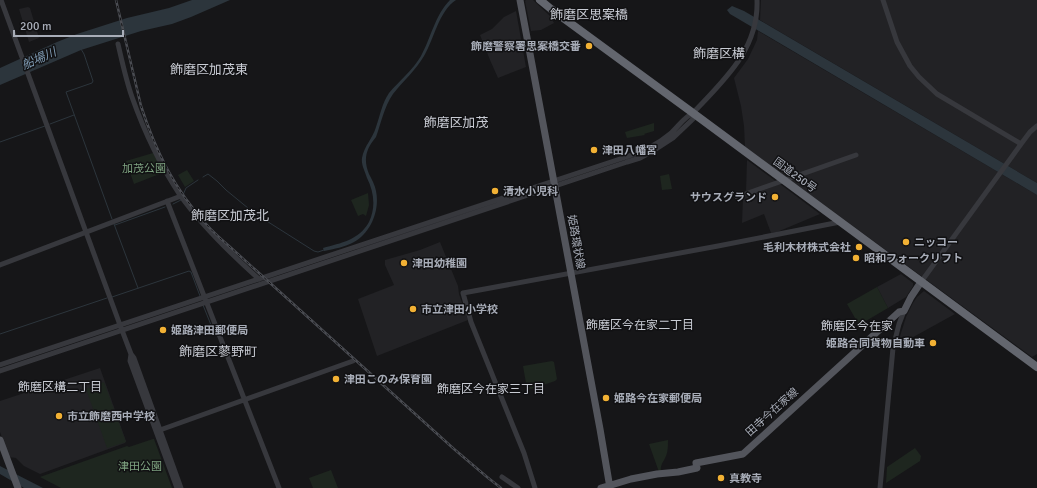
<svg xmlns="http://www.w3.org/2000/svg" width="1037" height="488" viewBox="0 0 1037 488" font-family="Signika,'Noto Sans JP',sans-serif">
  <style>
    .built { fill: #222225 }
    .green { fill: #1e261f }
    .water { fill: #2c353c }
    .lines { fill: none; stroke-linecap: round; stroke-linejoin: round }
    .stream { stroke: #2c353c; stroke-width: 1 }
    .minor { stroke: #37383d; stroke-width: 5 }
    .major { stroke: #53555c; stroke-width: 7 }
    .highway { stroke: #63666e; stroke-width: 8 }
    .rail-casing { stroke: #4a4c52; stroke-width: 2.5 }
    .rail { stroke: #111113; stroke-width: 1; stroke-dasharray: 3; stroke-linecap: butt }
    .poi-dot { fill: #f2b134; stroke: #111113; stroke-width: 1.5 }
    .labels { text-anchor: middle; dominant-baseline: central; stroke-width: 3; stroke-linejoin: round; paint-order: stroke }
    .poi-label { font-size: 11px; font-weight: bold; fill: #a8adb8; stroke: #111113; text-anchor: start }
    .park-label { font-size: 11px; fill: #7fa381; stroke: #111113 }
    .street-label { font-size: 11px; fill: #a8adb8; stroke: #111113 }
    .water-label { font-size: 12px; font-style: italic; fill: #7f9bb3; stroke: #111113 }
    .neighbourhood-label { font-size: 12px; fill: #c9ccd4; stroke: #111113 }
    .quarter-label { font-size: 13px; fill: #c9ccd4; stroke: #111113 }
  </style>
  <rect width="100%" height="100%" fill="#161618"/>
  <path class="built" d="M526,0H533L550,16L554,23L541,30L531,31L525,1Z
    M761,0H1037V183L760,20Z
    M28,7L30,8L39,38L29,42L19,9Z
    M516,11L526,67L498,78L490,60L480,35L492,29L504,17Z
    M758,31L1037,195V354L1032,357L745,147L744,126L741,106L734,78L748,59L757,40Z
    M747,160L777,182L746,192Z
    M780,184L820,214L777,232L771,233L764,214L742,223L743,198Z
    M440,242L458,286L459,294L468,320L377,356L358,299L394,285L385,265V260L420,250Z
    M901,274L913,283V286L906,297L888,308L877,287Z
    M924,291L955,314L897,346L906,317L913,303L917,297Z
    M100,368L126,441L125,443L40,474L24,466L16,458L9,457L0,432V401Z"/>
  <path class="green" d="M654,123V131L644,134L645,135L627,138L625,132Z
    M153,153L155,154L163,171L162,173L134,184L126,161Z
    M187,170L194,181L185,187L178,175Z
    M669,174L672,189L662,190L660,176Z
    M368,193L369,205L366,216L363,214L358,216L351,200Z
    M877,287L888,308L859,325L847,304Z
    M552,361L554,362L557,379L555,381L528,390L527,389L523,366Z
    M104,382L126,442L107,448L86,389Z
    M153,439H154L172,488H61L40,477L127,446L129,447Z
    M668,440C668,445 668,452 666,456C663,463 660,465 661,472H659L649,444Z
    M915,448L921,456L920,461L886,483L887,467Z
    M331,470L338,488H313L309,478Z"/>
  <path class="water" d="M192,0H230L191,17L172,24L141,31L81,50L0,85V68L57,42L77,34L127,18L169,8Z
    M450,0H456C439,11 434,39 424,56C416,70 403,81 393,94C384,107 381,123 376,137C366,149 363,159 369,174C372,180 375,185 376,191C380,210 371,233 354,242C345,247 334,249 324,251L323,248C341,243 359,240 369,222C376,207 374,192 367,178C365,171 361,165 362,158C364,146 373,138 376,127C380,116 382,103 389,93C399,81 413,70 421,56C431,38 435,15 450,0Z
    M732,6L744,11L1037,183V195L730,14L727,10Z
    M0,466L43,488H24L0,474Z"/>
  <g class="lines">
    <path class="stream" d="M81,49L84,54L93,81L92,83L66,92L112,219
      M50,124L74,115
      M0,142L45,126
      M203,177L208,174L217,181L226,190L254,213L314,251L318,252L324,250
      M183,195L186,188L198,180
      M173,204L181,200
      M114,224L138,288
      M115,225L165,207
      M112,297L189,271L191,272L200,296
      M203,305L213,330
      M0,334L107,298"/>
    <path class="minor" d="M1,0L120,325L131,354L134,358L181,488
      M883,0L897,42L910,66L919,77L937,94L1021,144
      M118,44C122,61 126,80 132,97C144,131 160,165 180,195C202,226 231,254 259,279
      M737,197L856,155
      M167,201L279,488
      M0,265L181,196
      M921,282L1021,144L1030,132L1037,126
      M131,354L130,361L177,488
      M0,365L626,157C642,152 657,145 670,134C678,127 684,117 693,113C724,80 759,49 757,0
      M0,371L627,162L640,158L653,151L673,138L693,119V113
      M160,430L353,361
      M502,477L518,488
      M535,488L524,453L513,426L471,322L463,293L718,246L840,222
      M880,488L893,348L899,324L904,311"/>
    <path class="major" d="M520,0L600,429L610,488
      M0,440L18,488
      M601,488L631,479L657,474L678,472L697,468L696,463L743,454L899,312L904,311L911,297L921,282"/>
    <path class="highway" d="M540,0L551,9L693,113L1037,367"/>
    <g class="rail-casing">
      <path id="rail" d="M116,0L141,106C156,152 174,188 206,224C213,232 221,239 229,246L454,449L487,477L501,488"/>
    </g>
    <use href="#rail" class="rail"/>
  </g>
  <g class="poi-dot">
    <circle cx="589" cy="46" r="4"/>
    <circle cx="594" cy="150" r="4"/>
    <circle cx="495" cy="191" r="4"/>
    <circle cx="775" cy="197" r="4"/>
    <circle cx="906" cy="242" r="4"/>
    <circle cx="859" cy="247" r="4"/>
    <circle cx="856" cy="258" r="4"/>
    <circle cx="404" cy="263" r="4"/>
    <circle cx="413" cy="309" r="4"/>
    <circle cx="163" cy="330" r="4"/>
    <circle cx="933" cy="343" r="4"/>
    <circle cx="336" cy="379" r="4"/>
    <circle cx="606" cy="398" r="4"/>
    <circle cx="59" cy="416" r="4"/>
    <circle cx="721" cy="478" r="4"/>
  </g>
  <g class="labels">
    <g class="poi-label">
      <text x="581" y="46" text-anchor="end">飾磨警察署思案橋交番</text>
      <text x="602" y="150">津田八幡宮</text>
      <text x="503" y="191">清水小児科</text>
      <text x="767" y="197" text-anchor="end">サウスグランド</text>
      <text x="914" y="242">ニッコー</text>
      <text x="851" y="247" text-anchor="end">毛利木材株式会社</text>
      <text x="864" y="258">昭和フォークリフト</text>
      <text x="412" y="263">津田幼稚園</text>
      <text x="421" y="309">市立津田小学校</text>
      <text x="171" y="330">姫路津田郵便局</text>
      <text x="925" y="343" text-anchor="end">姫路合同貨物自動車</text>
      <text x="344" y="379">津田このみ保育園</text>
      <text x="614" y="398">姫路今在家郵便局</text>
      <text x="67" y="416">市立飾磨西中学校</text>
      <text x="729" y="478">真教寺</text>
    </g>
    <g class="park-label">
      <text x="144" y="168">加茂公園</text>
      <text x="140" y="466">津田公園</text>
    </g>
    <g class="street-label">
      <text transform="translate(795 175) rotate(36)">国道250号</text>
      <text transform="translate(576 242) rotate(80)">姫路環状線</text>
      <text transform="translate(772 412) rotate(-42)">田寺今在家線</text>
    </g>
    <g class="water-label">
      <text transform="translate(39 59) rotate(-24)">船場川</text>
    </g>
    <g class="neighbourhood-label">
      <text x="640" y="325">飾磨区今在家二丁目</text>
      <text x="857" y="326">飾磨区今在家</text>
      <text x="60" y="387">飾磨区構二丁目</text>
      <text x="491" y="389">飾磨区今在家三丁目</text>
    </g>
    <g class="quarter-label">
      <text x="589" y="15">飾磨区思案橋</text>
      <text x="719" y="54">飾磨区構</text>
      <text x="209" y="70">飾磨区加茂東</text>
      <text x="456" y="123">飾磨区加茂</text>
      <text x="230" y="216">飾磨区加茂北</text>
      <text x="218" y="352">飾磨区蓼野町</text>
    </g>
  </g>
  <path d="M14 30v6h109v-6" fill="none" stroke="#a8adb8" stroke-width="2"/>
  <text x="20" y="30" font-size="12" fill="#a8adb8" stroke="#111113" stroke-width="3" paint-order="stroke">200 m</text>
</svg>
